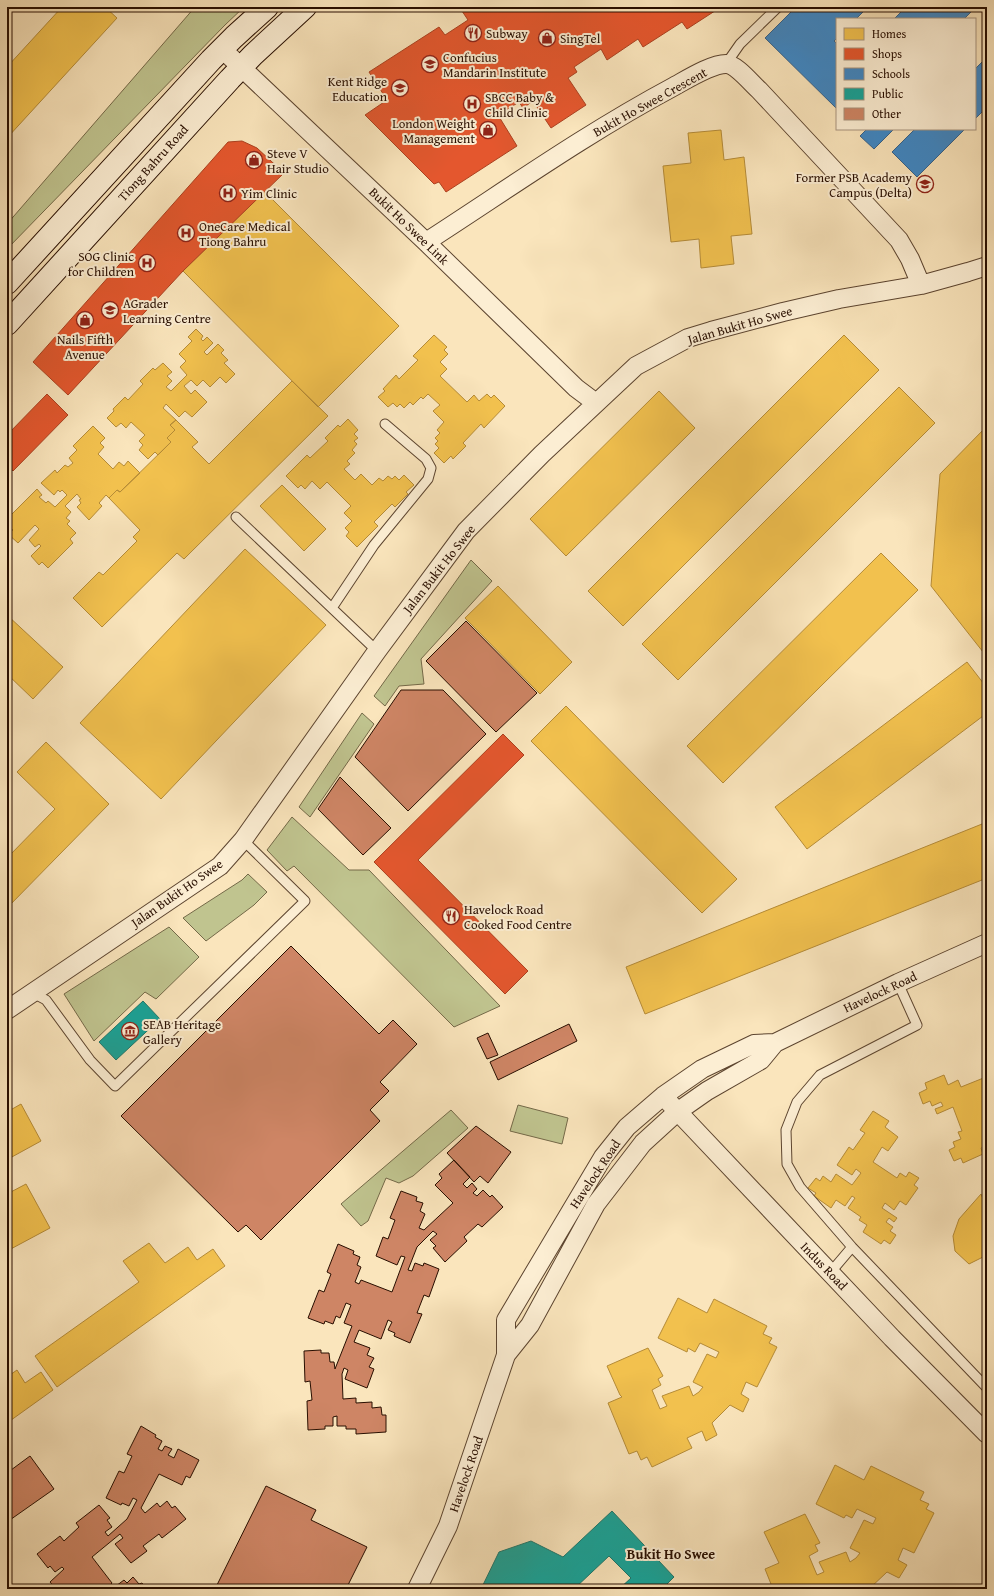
<svg xmlns="http://www.w3.org/2000/svg" width="994" height="1596" viewBox="0 0 994 1596" font-family="'Gentium Book Plus',serif">
  <style>
    .green { fill: #c0c48f; stroke: #746948 }
    .homes { fill: #f2c14e; stroke: #b58b37 }
    .shops { fill: #e4572e; stroke: #ac4120 }
    .schools { fill: #3f88c5; stroke: #38638a }
    .public { fill: #17a398; stroke: #1c766a }
    .building { fill: #ce8565; stroke: #280e00 }
    .lines { fill: none; stroke-linecap: round; stroke-linejoin: round }
    .lane-casing { stroke: #5c442f; stroke-width: 11 }
    .street-casing { stroke: #5c442f; stroke-width: 20 }
    .secondary-casing { stroke: #280e00; stroke-width: 24 }
    .lane { stroke: #fceed3; stroke-width: 9 }
    .street { stroke: #fceed3; stroke-width: 18 }
    .secondary { stroke: #fceed3; stroke-width: 22 }
    .labels { text-anchor: middle; dominant-baseline: central; stroke-width: 4; stroke-linejoin: round; paint-order: stroke }
    .poi-label { font-size: 13px; fill: #280e00; stroke: #fceed3; text-anchor: start }
    .street-label { font-size: 13px; fill: #280e00; stroke: #fceed3 }
    .neighbourhood-label { font-size: 14px; font-weight: bold; fill: #280e00; stroke: #fceed3 }
  </style>
  <rect width="100%" height="100%" fill="#fae5bc"/>
  <filter id="stains"><feTurbulence type="fractalNoise" baseFrequency=".005" numOctaves="4"/><feColorMatrix values="0 0 0 0 .2 0 0 0 0 .09 0 0 0 0 .02 0 0 0 .5 -.17"/></filter>
  <radialGradient id="worn" r=".72"><stop offset=".6" stop-color="#630" stop-opacity="0"/><stop offset="1" stop-color="#630" stop-opacity=".3"/></radialGradient>
  <path class="green" d="M195,7H244L225,25L7,249V224Z
    M471,560L492,581L421,659L424,684L399,686L385,706L374,696Z
    M362,713L374,724L310,817L299,807Z
    M292,817L349,870H369L500,1006L454,1027L294,866L287,871L267,850Z
    M248,874L267,892L254,905L206,941L183,918L242,880Z
    M169,927L199,957L156,999L145,992L94,1041L64,994Z
    M518,1105L568,1118L562,1144L510,1131Z
    M451,1110L468,1128L413,1176L399,1183L386,1178L368,1221L361,1226L341,1204Z"/>
  <path class="homes" d="M62,7H105L117,18L7,138V67Z
    M721,130L724,160L744,157L752,234L731,236L734,264L701,268L699,239L671,242L663,166L691,163L688,133Z
    M264,191L399,326L318,407L183,271Z
    M196,329L203,336L201,339L203,341L207,337L213,343L204,352L207,355L218,344L224,350L221,353L228,360L224,363L235,374L226,383L220,377L210,387L203,380L197,386L191,380L184,386L191,394L195,390L207,402L192,417L185,411L179,417L166,404L163,408L176,420L170,425L175,430L167,438L171,442L158,455L155,452L148,459L139,450L143,445L139,441L145,435L131,422L126,428L121,423L116,427L107,418L114,411L113,409L125,397L128,400L143,384L140,381L153,368L155,370L163,363L172,372L167,376L172,381L166,387L171,391L187,375L180,367L186,361L179,354L192,341L188,337Z
    M434,335L447,347L444,350L448,354L440,362L447,369L440,376L467,402L474,395L479,401L487,394L491,398L494,395L505,406L484,428L481,424L463,443L466,446L453,459L451,456L444,463L434,453L439,448L435,444L438,441L435,438L440,433L437,430L444,422L433,411L440,405L428,394L423,399L421,397L413,405L410,402L404,408L400,404L397,407L393,403L388,407L378,397L385,391L383,389L396,375L399,379L418,360L413,356Z
    M844,335L879,370L623,626L588,591Z
    M292,381L328,416L184,559L177,553L102,627L73,598L99,572L103,575L137,541L133,537L140,530L109,498L117,490L120,492L171,442L167,438L175,430L170,425L176,420L198,442L192,447L209,464Z
    M899,387L935,423L678,680L642,644Z
    M659,391L695,428L566,556L530,519Z
    M348,419L358,430L354,434L358,438L354,441L357,444L352,450L355,453L347,461L350,464L344,469L355,480L361,474L372,485L379,478L383,481L388,476L392,479L395,476L399,480L404,475L414,485L406,492L408,494L395,507L392,504L374,522L378,526L357,547L346,536L349,532L345,528L352,521L344,513L351,506L327,482L320,489L312,481L305,489L301,485L298,488L286,476L307,455L310,458L328,441L325,438L338,425L340,427Z
    M93,426L105,438L100,443L104,447L98,454L113,469L119,462L124,466L128,461L140,473L120,492L117,490L109,498L106,495L99,503L102,506L89,520L77,507L81,503L79,500L81,499L77,494L65,506L71,512L66,518L70,521L67,524L76,533L70,539L73,543L48,568L42,562L39,565L31,556L41,546L39,544L35,547L29,540L39,529L35,525L18,543L8,534L13,530L7,524V519L37,489L42,495L39,497L46,503L48,501L55,507L67,495L62,490L60,492L58,490L54,495L41,483L55,470L57,473L65,465L68,467L73,463L69,458L77,450L73,446Z
    M987,426V657L931,586L940,474Z
    M282,485L326,529L304,551L260,506Z
    M245,549L326,625L161,799L80,723Z
    M881,553L918,590L723,783L687,746Z
    M498,586L572,662L540,694L465,618Z
    M7,615L63,667L33,699L7,674Z
    M967,662L987,688V713L807,849L775,807Z
    M566,706L737,879L702,913L531,741Z
    M46,742L109,804L7,908V858L55,809L17,772Z
    M987,822V878L645,1014L626,967Z
    M987,1073V1146L981,1148L983,1154L963,1163L961,1158L954,1161L949,1150L955,1147L953,1142L961,1139L958,1132L962,1131L953,1107L937,1114L935,1109L943,1106L941,1102L932,1106L930,1101L923,1104L919,1093L927,1089L925,1083L944,1075L948,1085L958,1080L961,1087L986,1077L985,1074Z
    M21,1104L41,1141L10,1158L7,1152V1112Z
    M873,1111L889,1121L885,1127L898,1137L888,1151L882,1147L873,1162L897,1178L900,1173L906,1177L909,1172L919,1178L914,1185L918,1188L906,1205L900,1201L894,1210L885,1203L882,1208L897,1218L894,1222L889,1218L886,1222L893,1227L890,1231L896,1235L890,1244L884,1240L881,1244L863,1232L867,1225L859,1220L861,1217L848,1208L855,1198L852,1196L845,1206L836,1200L831,1208L814,1196L816,1193L808,1188L816,1178L820,1181L823,1176L831,1182L836,1174L852,1185L861,1173L856,1169L852,1175L837,1165L849,1147L853,1150L865,1133L860,1130Z
    M26,1184L50,1228L7,1251V1194Z
    M981,1194L987,1208V1255L969,1264L955,1251L953,1236L959,1219Z
    M149,1243L165,1263L188,1247L197,1260L213,1249L225,1266L57,1387L35,1356L139,1282L123,1261Z
    M678,1298L707,1313L714,1299L767,1326L763,1334L772,1338L769,1343L777,1347L757,1387L746,1382L741,1394L749,1399L743,1412L730,1405L712,1423L717,1435L706,1441L702,1431L687,1438L692,1448L652,1467L647,1457L641,1460L637,1451L629,1454L608,1403L622,1397L620,1395L607,1366L648,1348L663,1376L658,1379L661,1385L652,1390L660,1409L667,1406L662,1396L689,1386L693,1396L699,1392L703,1387L693,1382L707,1354L716,1358L719,1352L700,1343L695,1352L688,1348L687,1352L658,1338Z
    M17,1370L25,1383L41,1372L53,1390L7,1423V1377Z
    M835,1465L864,1480L871,1466L924,1492L920,1500L929,1504L926,1509L934,1513L914,1553L903,1548L898,1560L907,1565L899,1578L887,1572L869,1589H773L765,1569L779,1563L764,1532L805,1514L820,1543L815,1545L818,1551L809,1556L817,1575L824,1572L819,1562L846,1552L850,1562L856,1558L860,1553L850,1548L864,1520L873,1524L876,1518L857,1509L852,1518L846,1515L844,1518L816,1504Z"/>
  <path class="shops" d="M461,7H721L687,29L682,22L643,47L638,39L607,60L601,49L574,67L577,72L568,78L586,105L551,128L533,101L523,108L519,102L498,115L517,146L446,192L439,182L434,184L365,115L387,100L369,72L439,27L445,35L468,20L460,8Z
    M242,141L257,148L284,173L183,271L68,395L33,362L228,142Z
    M47,394L68,415L13,471L7,465V435Z
    M503,734L524,755L418,860L528,971L505,994L374,862Z"/>
  <path class="schools" d="M796,7H868L856,19H837V38L834,41L837,44V109L765,38Z
    M906,7H976L964,19H894Z
    M987,57V107L975,119V69Z
    M867,129H894L874,149L860,136Z
    M915,129H965L917,177L892,152Z"/>
  <path class="public" d="M143,1001L160,1019L116,1060L99,1042Z
    M612,1511L674,1577L662,1589H619L631,1578L609,1556L574,1589H481L499,1552L531,1541L563,1557Z"/>
  <path class="building" d="M466,621L537,693L496,732L426,661Z
    M401,690H443L486,734L408,811L355,757Z
    M340,777L391,828L363,855L318,809Z
    M291,946L379,1034L393,1020L417,1044L380,1082L389,1091L370,1110L380,1121L261,1240L246,1225L238,1232L121,1116Z
    M569,1024L577,1041L498,1080L490,1062Z
    M488,1033L498,1055L487,1059L477,1038Z
    M476,1126L511,1152L488,1183L480,1176L474,1182L447,1153Z
    M454,1160L470,1177L463,1184L467,1188L472,1183L477,1189L473,1193L477,1196L483,1190L490,1197L492,1195L503,1207L482,1227L478,1224L464,1237L467,1241L445,1262L433,1248L436,1246L430,1240L437,1234L433,1231L417,1247L408,1270L412,1271L415,1263L423,1266L424,1263L439,1269L429,1297L424,1295L417,1313L422,1314L410,1343L394,1336L395,1333L388,1330L392,1322L388,1320L381,1339L359,1330L354,1342L370,1348L367,1355L374,1358L369,1367L374,1369L367,1388L345,1379L348,1370L344,1368L342,1374L343,1399L356,1398V1403L372,1402V1408L381,1407L382,1415H386V1432L356,1434V1429H346V1426H337V1416L333,1417V1426H325V1429L308,1430L307,1401L312,1400L310,1381L305,1382L304,1351L321,1350V1353H329L330,1362H334L335,1369L352,1326L344,1323L351,1305L346,1303L340,1318L336,1316L333,1324L325,1321L324,1324L308,1318L319,1290L324,1292L331,1274L327,1272L338,1244L354,1251L353,1254L360,1257L357,1265L361,1267L355,1282L359,1284L361,1280L392,1292L405,1257L401,1256L397,1265L376,1256L383,1237L388,1239L395,1220L390,1218L401,1191L417,1197L416,1201L423,1203L420,1211L425,1214L419,1228L424,1230L453,1203L435,1185L442,1178L439,1174Z
    M141,1426L156,1435L155,1437L162,1441L158,1449L162,1451L165,1446L172,1449L168,1455L174,1458L178,1449L199,1460L190,1478L186,1476L182,1485L159,1474L141,1508L145,1513L157,1503L160,1507L167,1501L172,1508L175,1506L186,1519L162,1538L159,1534L143,1546L147,1551L131,1563L115,1544L123,1538L120,1534L92,1557L112,1583L109,1586L111,1589H56L50,1582L64,1569L62,1567L55,1572L50,1566L48,1568L37,1554L60,1536L64,1541L79,1527L76,1523L99,1505L110,1518L107,1520L112,1527L105,1532L108,1536L127,1519L137,1500L133,1498L129,1506L122,1503L121,1505L106,1498L119,1471L124,1473L132,1456L127,1454Z
    M30,1456L54,1489L7,1522V1473Z
    M266,1486L316,1510L311,1520L367,1547L346,1589H215Z
    M133,1577L139,1584L142,1583L147,1589H112L124,1580L127,1583Z"/>
  <g class="lines">
    <g class="lane-casing">
      <path id="lane" d="M726,64L740,44L778,7
        M236,517L377,651
        M332,608L374,545L428,479L431,468L426,459L385,424
        M898,983L917,1025L820,1075L797,1102L786,1130L787,1164L800,1187L852,1247L987,1388
        M31,992L46,1000L90,1060L115,1086L305,901L243,840
        M830,1273L852,1247"/>
    </g>
    <g class="street-casing">
      <path id="street" d="M222,49L426,242L576,388L596,403
        M426,242C508,189 587,133 673,87C686,80 711,64 726,64C736,64 751,83 759,90L899,240L910,259L921,285
        M7,1010L220,866L243,840L377,651L466,531L542,454L636,366L688,338L711,331L783,312L839,299L921,285L968,272L987,266
        M663,1096L892,1338L987,1434
        M506,1355L530,1325L596,1204L643,1143L677,1112L707,1091L761,1060L775,1043
        M417,1589L448,1526L506,1355V1320L603,1157L627,1127L663,1096L702,1069L754,1044L775,1043L898,983L987,943"/>
    </g>
    <g class="secondary-casing">
      <path id="secondary" d="M7,283L211,60L234,37L267,7
        M7,324L230,79L253,55L305,7"/>
    </g>
    <use href="#lane" class="lane"/>
    <use href="#street" class="street"/>
    <use href="#secondary" class="secondary"/>
  </g>
  <defs>
    <g id="restaurant-ring" transform="scale(0.9)"><circle r="9.5" fill="#fceed3" stroke="#8f2418" stroke-width="1.5"/><path d="M-5-6h1v4h1v-4h1v4h1v-4h1v5L-1.5 .5V6h-2V.5L-5-1ZM5-6V6H3V1.5H1.5Q1.5-4 5-6Z" fill="#8f2418"/></g>
    <g id="shop-ring" transform="scale(0.9)"><circle r="9.5" fill="#fceed3" stroke="#8f2418" stroke-width="1.5"/><path d="M-5-2.5h2.3a2.7 3.5 0 0 1 5.4 0H5L5.5 6h-11ZM-1.5-2.5h3a1.5 2.3 0 0 0-3 0Z" fill="#8f2418"/></g>
    <g id="school-ring" transform="scale(0.9)"><circle r="9.5" fill="#fceed3" stroke="#8f2418" stroke-width="1.5"/><path d="M0-5L7-2L0 1L-7-2ZM-4 1L0 2.5L4 1V4Q0 6-4 4Z" fill="#8f2418"/></g>
    <g id="hospital-ring" transform="scale(0.9)"><circle r="9.5" fill="#fceed3" stroke="#8f2418" stroke-width="1.5"/><path d="M-5-5h3v3.5h4V-5h3V5h-3V1.5h-4V5h-3Z" fill="#8f2418"/></g>
    <g id="university-ring" transform="scale(0.9)"><circle r="9.5" fill="#fceed3" stroke="#8f2418" stroke-width="1.5"/><path d="M0-5L7-2L0 1L-7-2ZM-4 1L0 2.5L4 1V4Q0 6-4 4Z" fill="#8f2418"/></g>
    <g id="museum-ring" transform="scale(0.9)"><circle r="9.5" fill="#fceed3" stroke="#8f2418" stroke-width="1.5"/><path d="M0-6L6-3V-2H-6V-3ZM-5-1h2V3h-2ZM-1-1h2V3h-2ZM3-1h2V3H3ZM-6 4H6V6H-6Z" fill="#8f2418"/></g>
  </defs>
  <g fill-rule="evenodd">
    <use href="#restaurant-ring" x="473" y="33"/>
    <use href="#shop-ring" x="547" y="38"/>
    <use href="#school-ring" x="430" y="64"/>
    <use href="#school-ring" x="400" y="88"/>
    <use href="#hospital-ring" x="472" y="104"/>
    <use href="#shop-ring" x="488" y="130"/>
    <use href="#shop-ring" x="254" y="160"/>
    <use href="#university-ring" x="925" y="184"/>
    <use href="#hospital-ring" x="228" y="193"/>
    <use href="#hospital-ring" x="186" y="233"/>
    <use href="#hospital-ring" x="147" y="263"/>
    <use href="#school-ring" x="110" y="310"/>
    <use href="#shop-ring" x="85" y="320"/>
    <use href="#restaurant-ring" x="451" y="916"/>
    <use href="#museum-ring" x="130" y="1031"/>
  </g>
  <g class="labels">
    <g class="poi-label">
      <text x="486" y="33">Subway</text>
      <text x="560" y="38">SingTel</text>
      <text x="443" y="57">Confucius<tspan x="443" dy="15">Mandarin Institute</tspan></text>
      <text x="387" y="81" text-anchor="end">Kent Ridge<tspan x="387" dy="15">Education</tspan></text>
      <text x="485" y="97">SBCC Baby &amp;<tspan x="485" dy="15">Child Clinic</tspan></text>
      <text x="475" y="123" text-anchor="end">London Weight<tspan x="475" dy="15">Management</tspan></text>
      <text x="267" y="153">Steve V<tspan x="267" dy="15">Hair Studio</tspan></text>
      <text x="912" y="177" text-anchor="end">Former PSB Academy<tspan x="912" dy="15">Campus (Delta)</tspan></text>
      <text x="241" y="193">Yim Clinic</text>
      <text x="199" y="226">OneCare Medical<tspan x="199" dy="15">Tiong Bahru</tspan></text>
      <text x="134" y="256" text-anchor="end">SOG Clinic<tspan x="134" dy="15">for Children</tspan></text>
      <text x="123" y="303">AGrader<tspan x="123" dy="15">Learning Centre</tspan></text>
      <text x="85" y="339" text-anchor="middle">Nails Fifth<tspan x="85" dy="15">Avenue</tspan></text>
      <text x="464" y="909">Havelock Road<tspan x="464" dy="15">Cooked Food Centre</tspan></text>
      <text x="143" y="1024">SEAB Heritage<tspan x="143" dy="15">Gallery</tspan></text>
    </g>
    <g class="street-label">
      <text transform="translate(650 102) rotate(-29)">Bukit Ho Swee Crescent</text>
      <text transform="translate(153 163) rotate(-48)">Tiong Bahru Road</text>
      <text transform="translate(409 226) rotate(44)">Bukit Ho Swee Link</text>
      <text transform="translate(740 325) rotate(-16)">Jalan Bukit Ho Swee</text>
      <text transform="translate(439 569) rotate(-52)">Jalan Bukit Ho Swee</text>
      <text transform="translate(177 893) rotate(-35)">Jalan Bukit Ho Swee</text>
      <text transform="translate(880 992) rotate(-25)">Havelock Road</text>
      <text transform="translate(595 1174) rotate(-56)">Havelock Road</text>
      <text transform="translate(824 1266) rotate(46)">Indus Road</text>
      <text transform="translate(466 1474) rotate(-71)">Havelock Road</text>
    </g>
    <g class="neighbourhood-label">
      <text x="671" y="1554">Bukit Ho Swee</text>
    </g>
  </g>
  <rect width="994" height="1596" fill="none" stroke="#fae5bc" stroke-width="24"/>
  <rect x="8" y="8" width="978" height="1580" fill="none" stroke="#280e00" stroke-width="2"/>
  <rect x="12" y="12" width="970" height="1572" fill="none" stroke="#280e00"/>
  <rect x="836" y="18" width="140" height="112" fill="#fceed3" stroke="#a7947f"/>
  <rect x="844" y="28" width="20" height="12" fill="#f2c14e" stroke="#a7947f"/>
  <text x="872" y="38" font-size="12" fill="#280e00">Homes</text>
  <rect x="844" y="48" width="20" height="12" fill="#e4572e" stroke="#a7947f"/>
  <text x="872" y="58" font-size="12" fill="#280e00">Shops</text>
  <rect x="844" y="68" width="20" height="12" fill="#3f88c5" stroke="#a7947f"/>
  <text x="872" y="78" font-size="12" fill="#280e00">Schools</text>
  <rect x="844" y="88" width="20" height="12" fill="#17a398" stroke="#a7947f"/>
  <text x="872" y="98" font-size="12" fill="#280e00">Public</text>
  <rect x="844" y="108" width="20" height="12" fill="#ce8565" stroke="#a7947f"/>
  <text x="872" y="118" font-size="12" fill="#280e00">Other</text>
  <rect width="100%" height="100%" filter="url(#stains)"/>
  <rect width="100%" height="100%" fill="url(#worn)"/>
</svg>
